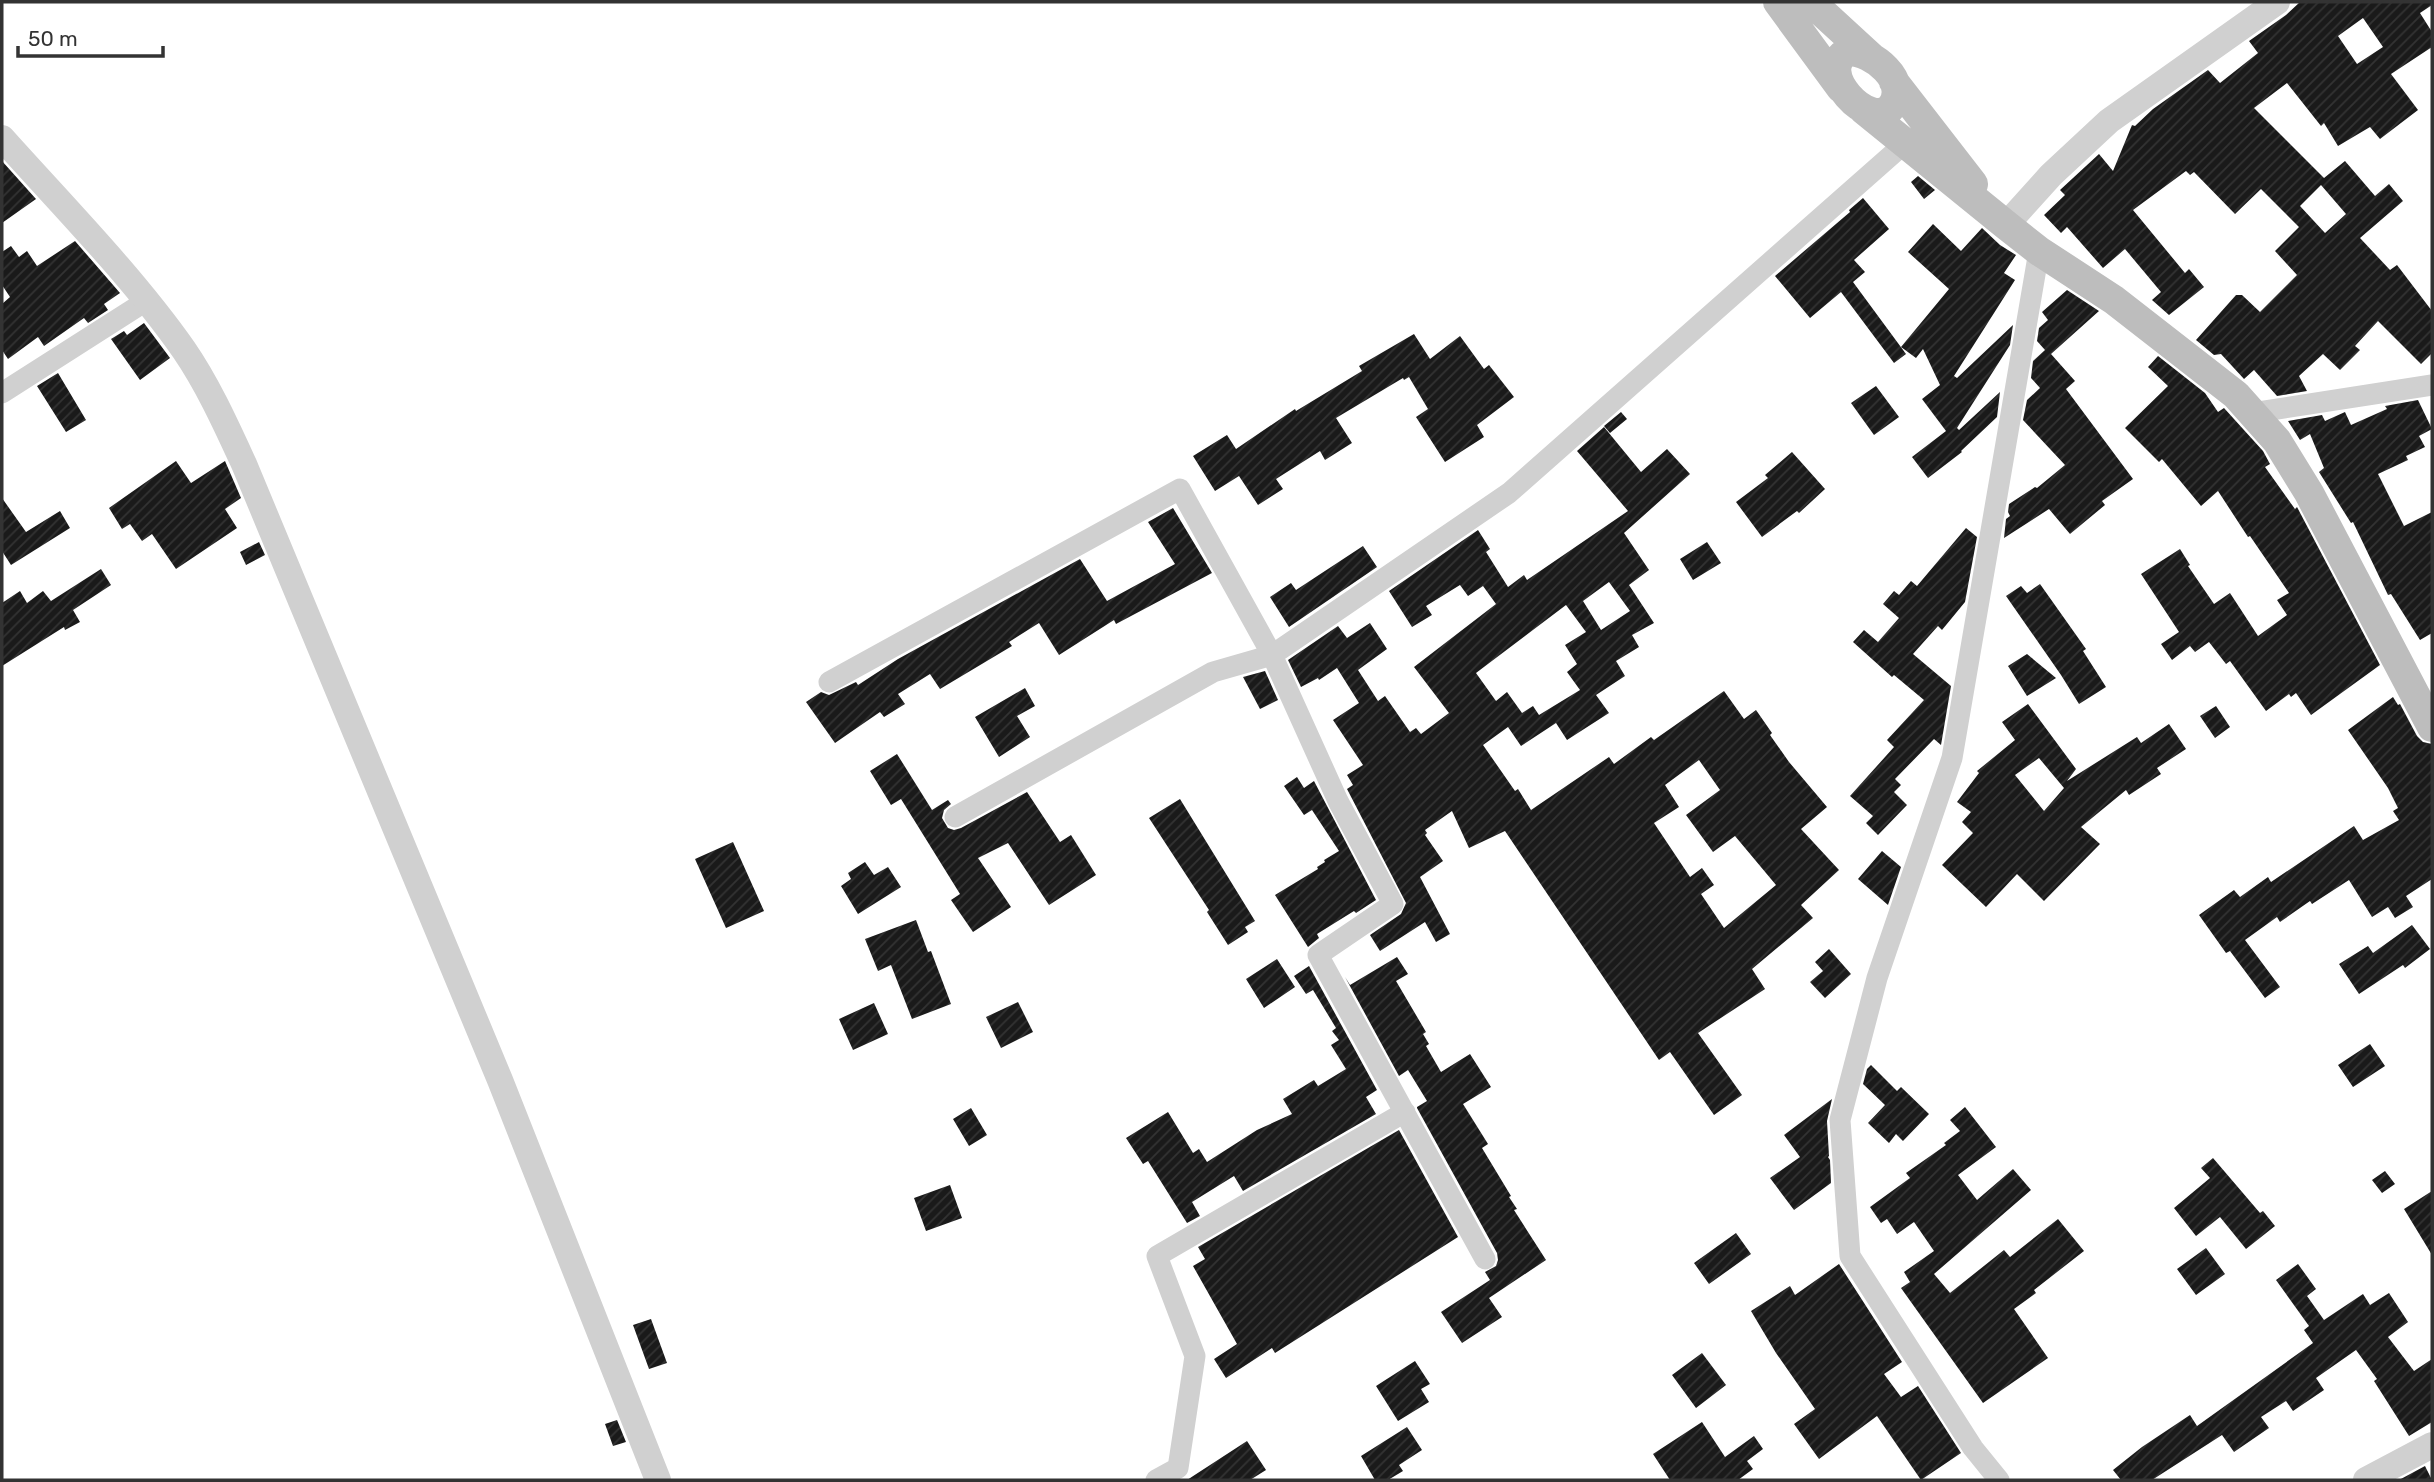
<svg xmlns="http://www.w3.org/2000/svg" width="2434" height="1482" viewBox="0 0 2434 1482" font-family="Rubik,sans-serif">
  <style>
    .building { fill: url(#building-hatch); fill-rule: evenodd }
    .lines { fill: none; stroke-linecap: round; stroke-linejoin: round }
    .minor { stroke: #d0d0d0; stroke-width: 21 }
    .tertiary { stroke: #d0d0d0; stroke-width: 26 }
    .secondary { stroke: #bdbdbd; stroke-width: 30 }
  </style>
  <defs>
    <pattern id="building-hatch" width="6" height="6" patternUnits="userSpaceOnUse" patternTransform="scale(1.75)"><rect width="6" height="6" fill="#1a1a1a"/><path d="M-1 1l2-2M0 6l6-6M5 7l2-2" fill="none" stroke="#333"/></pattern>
  </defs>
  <rect width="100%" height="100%" fill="#fff"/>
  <path class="building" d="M2300,2H2432V5L2420,13L2432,32V47L2391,74L2418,110L2380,139L2370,127L2338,146L2324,123L2321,126L2287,83L2254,108L2324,178L2345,161L2375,196L2389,184L2403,201L2360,238L2390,270L2397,265L2432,311V353L2421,364L2378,321L2355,346L2360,350L2340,370L2323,354L2299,376L2307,391L2277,396L2254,370L2244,379L2221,354L2214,355L2196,340L2236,295H2242L2260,312L2297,275L2275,251L2299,227L2261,189L2235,214L2194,172L2190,175L2186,171L2133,210L2185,273L2189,269L2204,287L2169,315L2152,300L2161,292L2125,249L2103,268L2067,227L2061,233L2044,215L2065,195L2060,190L2099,154L2113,171L2132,125L2135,126L2153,109L2208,70L2220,83L2258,53L2249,41L2286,15ZM2363,18L2383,47L2357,64L2338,36ZM2321,185L2346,214L2325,233L2300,206Z
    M2,161L36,199L2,223Z
    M1918,176L1935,190L1924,199L1911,182Z
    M1863,198L1889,229L1854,260L1865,272L1853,282L1906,354L1894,363L1841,292L1810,318L1775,276L1850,212L1849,210Z
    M1933,224L1961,251L1982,228L2000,245L2016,255L2004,273L2015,280L1954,376L1957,378L2013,325L2010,345L1957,428L1959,430L2000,392L1997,417L1961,451L1962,452L1928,478L1912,457L1946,431L1922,399L1940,385L1923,349L1916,358L1901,347L1949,289L1908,252Z
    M75,241L120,293L104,304L108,310L88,323L84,318L44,346L38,337L8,359L2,350V304L10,297L2,285V252L11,246L19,257L27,251L37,266Z
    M2067,290L2099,311L2051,354L2075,381L2066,389L2133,479L2102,501L2105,505L2070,534L2049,509L2004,538L2006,519L2010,516L2008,512L2009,504L2035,487L2037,488L2065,465L2023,420L2027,400L2040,388L2031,378L2033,361L2045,350L2037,341L2039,328L2048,320L2042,312Z
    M144,323L170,358L140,380L111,339L124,331L127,335Z
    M1414,334L1430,359L1460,336L1484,369L1489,365L1514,397L1477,425L1484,437L1445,462L1416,417L1428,409L1409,377L1404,380L1403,378L1336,418L1352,443L1325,460L1320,451L1276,479L1283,489L1258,505L1239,476L1215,491L1193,456L1227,435L1236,449L1295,409L1296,411L1362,371L1359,366Z
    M2158,356L2205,393L2218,412L2224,408L2263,451L2270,464L2265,467L2295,509L2297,507L2380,665L2311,715L2296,693L2291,697L2289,694L2266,711L2230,661L2226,664L2209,642L2195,652L2190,646L2172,660L2161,644L2179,632L2141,574L2180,549L2190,565L2188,566L2214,604L2230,593L2258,636L2287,615L2277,600L2289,593L2250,536L2248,537L2218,491L2201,506L2162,459L2159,462L2125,428L2168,386L2148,367Z
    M58,373L86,420L66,432L37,386Z
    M1876,386L1899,417L1874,435L1851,403Z
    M2418,400L2432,429L2419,436L2425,447L2406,456L2408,460L2378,474L2404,526L2432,512V633L2420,640L2391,594L2388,595L2353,522L2351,523L2319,472L2324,468L2310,434L2300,440L2288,421L2322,415L2325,421L2345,412L2351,425L2387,409L2385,406Z
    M1621,412L1627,419L1610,433L1604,426Z
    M1604,427L1641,472L1667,449L1690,474L1624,533L1649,570L1629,585L1654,623L1632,635L1639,647L1616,661L1625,676L1596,695L1609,713L1567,740L1556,723L1521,746L1508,727L1483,745L1515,791L1518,789L1531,810L1609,757L1614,764L1651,737L1654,740L1724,691L1744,719L1756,710L1772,733L1770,735L1789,762L1827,807L1801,829L1839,870L1801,905L1813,918L1752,969L1765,989L1698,1033L1742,1095L1714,1115L1670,1052L1659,1060L1505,831L1469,848L1452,811L1425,830L1427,833L1425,835L1443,861L1420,877L1450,934L1436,942L1425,922L1380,951L1370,935L1401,914L1406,903L1347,789L1353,785L1347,775L1363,765L1333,720L1359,703L1337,668L1319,680L1318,678L1301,687L1288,660L1338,626L1347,638L1370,623L1387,649L1358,670L1378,701L1385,696L1410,732L1416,728L1421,734L1449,713L1414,667L1496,604L1483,586L1468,596L1460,585L1426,606L1432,615L1412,627L1389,591L1478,530L1490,549L1486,552L1508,587L1524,575L1527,580L1628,511L1577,451ZM1609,582L1630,611L1601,630L1583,601ZM1566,605L1586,632L1565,645L1577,664L1567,672L1580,690L1539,715L1533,706L1522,713L1507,692L1496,701L1476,673ZM1699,760L1720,790L1686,815L1713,852L1735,836L1776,885L1724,928L1701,894L1714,885L1702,868L1690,877L1654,823L1679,807L1665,785Z
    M1792,452L1825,489L1799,513L1797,511L1762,537L1736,502L1768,478L1765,475Z
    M176,461L191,483L225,461L241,498L225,509L237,528L176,569L152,534L142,541L130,524L122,529L109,508Z
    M2,498L26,532L60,511L70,528L11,565L2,551Z
    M1173,508L1212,573L1116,624L1114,620L1059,655L1039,623L1009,642L1012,646L940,689L930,674L898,694L905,704L884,717L880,712L835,743L806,702L821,692L829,695L856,682L858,685L898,659L1080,559L1107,601L1175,564L1148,522Z
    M1966,528L1977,537L1965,602L1942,630L1938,626L1913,654L1951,686L1941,745L1934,739L1895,779L1901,785L1894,792L1907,805L1878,835L1866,823L1873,816L1850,796L1894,747L1887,740L1924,700L1894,675L1892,677L1853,642L1864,630L1878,642L1899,618L1883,604L1894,591L1899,595L1911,581L1917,586Z
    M259,542L265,555L246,565L240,552Z
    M1707,542L1721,563L1693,580L1680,559Z
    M1363,546L1377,567L1289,627L1270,597L1291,583L1296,590Z
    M101,569L111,585L73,610L80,622L65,630L64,627L2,666V603L20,591L27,603L43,591L51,601Z
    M2040,584L2086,649L2083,651L2106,687L2079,704L2061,675L2006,596L2021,586L2027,593Z
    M2027,654L2056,678L2027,696L2008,666Z
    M1265,671L1278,700L1260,709L1243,677Z
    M1025,688L1035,706L1017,716L1030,737L999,757L975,717Z
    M2393,697L2398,705L2400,704L2417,736L2423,742L2432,744V879L2406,896L2413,907L2395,918L2388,907L2372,917L2349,880L2312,904L2310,901L2280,922L2277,917L2245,940L2280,987L2265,998L2230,951L2226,953L2199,915L2234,890L2240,897L2268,877L2271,882L2354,826L2363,840L2399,820L2393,811L2398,808L2388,788L2348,730Z
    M2028,704L2076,769L2067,781L2137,737L2141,743L2169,724L2186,749L2157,768L2161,774L2129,795L2126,790L2081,827L2100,844L2044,901L2017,874L1986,907L1942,865L1973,833L1962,822L1971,812L1957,802L1979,773L1977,771L2015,740L2002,722ZM2039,758L2064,788L2044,811L2015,775Z
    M2216,706L2230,727L2215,738L2200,716Z
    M897,754L932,810L948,800L951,804L944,810L942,818L948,828L954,830L961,828L1027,792L1060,842L1071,835L1096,875L1049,905L1008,843L978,858L1011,907L973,932L951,900L960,894L901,799L891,805L870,771Z
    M1297,777L1304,788L1314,781L1376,900L1356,913L1354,911L1317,934L1319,938L1308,947L1275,895L1318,869L1317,867L1325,862L1324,860L1339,851L1312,810L1304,815L1284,786Z
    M1180,799L1255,921L1245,927L1248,932L1228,945L1207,912L1209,910L1149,818Z
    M733,842L764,911L726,928L695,859Z
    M1882,851L1901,867L1888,905L1858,879Z
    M865,862L874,875L888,867L901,887L858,914L841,886L851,879L848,873Z
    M916,920L928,952L931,951L951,1004L912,1019L891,965L878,971L865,939Z
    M2412,925L2430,949L2405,968L2403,965L2359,994L2339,964L2368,946L2373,953Z
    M1829,949L1851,974L1825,998L1810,982L1823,971L1815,962Z
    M1397,957L1408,974L1396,981L1426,1032L1423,1034L1429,1044L1426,1046L1441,1072L1470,1054L1491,1087L1463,1104L1488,1144L1482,1148L1511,1196L1509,1197L1517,1209L1514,1210L1546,1260L1489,1298L1502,1317L1462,1343L1441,1312L1490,1280L1485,1272L1496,1266L1498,1260L1497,1253L1417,1108V1107L1427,1101L1408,1070L1399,1076L1345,977L1350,985Z
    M1277,959L1295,987L1264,1008L1246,979Z
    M1309,966L1377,1090L1366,1097L1376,1114L1243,1191L1234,1176L1192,1202L1200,1216L1187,1223L1148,1161L1143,1164L1126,1138L1168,1112L1193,1153L1199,1149L1207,1162L1257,1130L1292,1114L1283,1099L1314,1080L1318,1086L1346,1069L1331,1045L1339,1040L1332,1031L1336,1028L1313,990L1306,994L1294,976Z
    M1018,1002L1033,1032L1001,1048L986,1017Z
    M874,1003L888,1034L853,1050L839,1019Z
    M2370,1044L2385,1066L2353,1087L2338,1065Z
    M1871,1065L1897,1091L1901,1087L1929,1114L1903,1141L1896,1134L1889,1143L1868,1123L1885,1105L1863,1084L1867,1069Z
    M1832,1099L1827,1121L1829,1156L1828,1157L1830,1160L1831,1183L1794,1210L1770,1178L1800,1157L1784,1135Z
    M1965,1107L1996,1147L1958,1175L1977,1200L2013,1169L2031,1190L1934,1274L1950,1293L2004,1250L2010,1257L2058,1219L2084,1251L2034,1290L2036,1293L2014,1309L2048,1358L1983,1403L1901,1288L1910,1282L1904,1272L1934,1251L1914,1222L1897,1234L1887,1219L1881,1223L1870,1207L1910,1178L1906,1173L1946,1145L1944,1143L1960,1131L1950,1120Z
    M971,1108L987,1135L969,1146L953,1119Z
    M1399,1130L1458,1237L1275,1353L1272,1348L1226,1378L1214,1359L1237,1344L1193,1266L1205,1259L1198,1247Z
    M2213,1158L2260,1213L2263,1211L2275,1226L2246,1249L2220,1217L2196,1236L2174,1208L2210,1178L2201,1168Z
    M2385,1171L2395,1184L2382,1193L2372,1180Z
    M950,1185L962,1218L926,1231L914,1198Z
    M2432,1191V1255L2404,1209Z
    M1736,1233L1751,1254L1709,1284L1694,1263Z
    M2206,1248L2225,1274L2196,1295L2177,1269Z
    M1839,1264L1902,1362L1884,1374L1901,1397L1918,1386L1961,1453L1921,1480L1877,1416L1819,1459L1794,1424L1815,1409L1776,1353L1751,1311L1790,1286L1795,1295Z
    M2298,1264L2316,1289L2307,1296L2324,1320L2363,1294L2370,1305L2389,1293L2408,1322L2388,1337L2414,1371L2432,1359V1422L2409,1436L2374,1381L2377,1379L2356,1350L2316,1378L2324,1390L2293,1411L2286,1401L2261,1417L2269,1428L2234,1452L2222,1435L2152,1480H2121L2113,1470L2142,1447L2190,1415L2197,1426L2313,1343L2304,1330L2309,1326L2276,1280Z
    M651,1319L667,1363L649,1369L633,1325Z
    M1702,1353L1726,1385L1696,1408L1672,1375Z
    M1415,1361L1430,1384L1421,1389L1429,1402L1398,1421L1376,1386Z
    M617,1420L626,1442L613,1446L605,1424Z
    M1702,1422L1725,1457L1754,1436L1763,1449L1747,1461L1753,1469L1738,1480H1670L1653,1454Z
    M1407,1427L1422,1450L1399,1465L1403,1471L1388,1480H1375L1361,1456Z
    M1247,1441L1266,1470L1250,1480H1187Z
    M2425,1466L2432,1480H2399Z"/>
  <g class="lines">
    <path class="minor" d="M2,393L146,301
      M2252,413L2432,385
      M829,682L1180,489L1272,655L1338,801L1393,904L1318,955L1485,1259
      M955,817L1213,672L1272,655L1509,493L1904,144
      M1156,1480L1178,1468L1195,1356L1157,1256L1405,1112
      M1999,1480L1973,1448L1850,1256L1840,1120L1877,978L1952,758L2039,251"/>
    <path class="tertiary" d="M2,138C62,205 132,276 184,350C208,385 226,425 244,464L500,1080L658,1480
      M2006,225L2051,175L2109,121L2277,2
      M2366,1480L2432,1445"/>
    <path class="secondary" d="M1778,2L1841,88
      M1811,2L1871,57
      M1849,51C1872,51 1910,81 1892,106C1871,134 1810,69 1849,51Z
      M1894,82L1973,184
      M1863,109L2006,225L2039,251L2114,300L2236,395L2277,441L2309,493L2432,727"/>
  </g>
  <rect width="2434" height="1482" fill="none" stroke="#333333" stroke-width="7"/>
  <path d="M18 46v10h145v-10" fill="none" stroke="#333333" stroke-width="3.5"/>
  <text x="28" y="46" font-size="21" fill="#333333" stroke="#ffffff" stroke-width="5" paint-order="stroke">50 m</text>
</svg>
